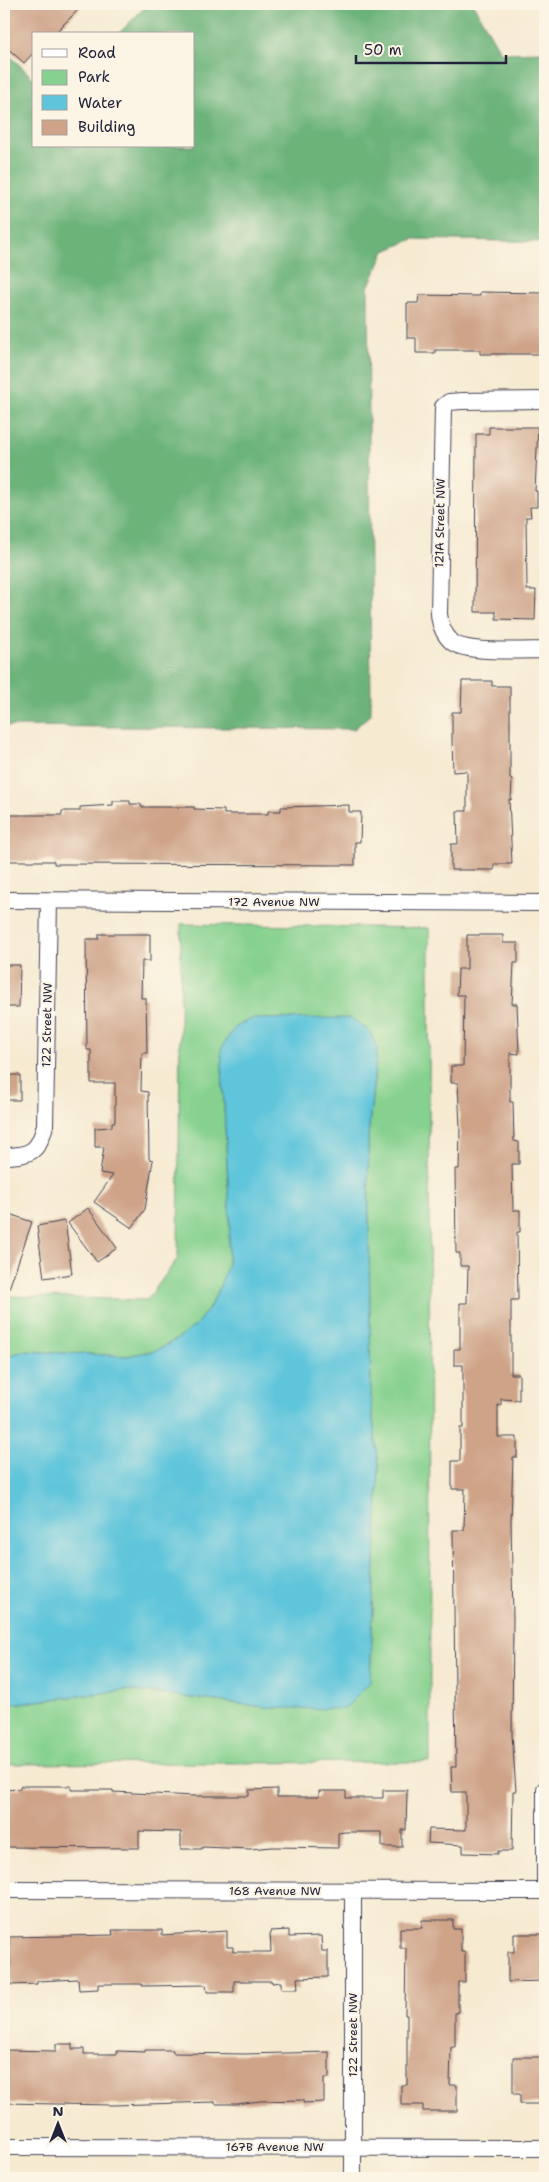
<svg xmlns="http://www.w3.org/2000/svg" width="549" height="2182" viewBox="0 0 549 2182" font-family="'Shantell Sans',sans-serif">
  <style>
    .green { fill: #86d18f; stroke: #547a65 }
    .forest { fill: #6cb37a; stroke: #476a5a }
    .water { fill: #5ec5db; stroke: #40748b }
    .building { fill: #cea388 }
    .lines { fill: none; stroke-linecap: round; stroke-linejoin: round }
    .street-casing { stroke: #424052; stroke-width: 18 }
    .street { stroke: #fff; stroke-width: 16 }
    .labels { text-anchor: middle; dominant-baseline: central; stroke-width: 4.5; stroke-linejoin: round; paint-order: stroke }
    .street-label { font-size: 12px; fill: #22223b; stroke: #fcf5e5 }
  </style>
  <rect width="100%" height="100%" fill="#fcf5e5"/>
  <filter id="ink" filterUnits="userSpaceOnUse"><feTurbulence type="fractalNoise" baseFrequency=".02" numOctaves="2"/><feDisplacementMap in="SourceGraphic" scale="10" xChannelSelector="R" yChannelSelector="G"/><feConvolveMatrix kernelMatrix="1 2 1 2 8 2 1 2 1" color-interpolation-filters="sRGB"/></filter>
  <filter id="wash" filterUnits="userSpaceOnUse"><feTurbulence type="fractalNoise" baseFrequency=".0096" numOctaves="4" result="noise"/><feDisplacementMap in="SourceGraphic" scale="20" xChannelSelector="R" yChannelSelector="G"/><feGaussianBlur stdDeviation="1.12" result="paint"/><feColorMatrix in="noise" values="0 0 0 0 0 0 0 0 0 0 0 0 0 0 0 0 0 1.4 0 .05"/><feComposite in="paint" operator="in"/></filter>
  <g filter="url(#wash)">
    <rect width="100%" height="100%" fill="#f6ead1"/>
    <path class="green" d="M181,924L429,928L430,1762L4,1764V1705L127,1690L274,1708L370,1682L379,1465L371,1404L368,1137L377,1048L235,1027L221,1049L230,1221L228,1264L219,1289L209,1308L195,1326L179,1338L157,1350L127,1356L24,1351L4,1357V1296L147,1300L178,1258Z"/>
    <path class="forest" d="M148,4H473L501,53L545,52V242L413,239L385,251L368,287L371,714L354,729L4,726V50L34,79V146H194V34H118Z"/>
    <path class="water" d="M351,1018L369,1031L377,1048L368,1137L371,1404L379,1465L370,1682L345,1709L274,1708L127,1690L4,1705V1357L24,1351L127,1356L157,1350L179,1338L195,1326L209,1308L219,1289L228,1264L230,1221L221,1049L235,1027L251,1019Z"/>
    <g id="blocks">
      <path class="building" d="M4,4H84L54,34H34V52L24,63L4,45Z
        M480,292L545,293V354H480V350H435V353H416V338H407V303H418L419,295L480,296Z
        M489,427H538L535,491H537V507H530L531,517H526L527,590H536L535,620L496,619V612H475L476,434H489Z
        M462,681H492V686H510V779L512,780L511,800L509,799L512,864H494V870H451V844H458L457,811H467V771L453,772L452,739V712H461Z
        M113,801H130V804H141V807H194V809L224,810V814H268V811H281V807L349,805V812H361L360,842H355V865L54,864V861H4V815H62V811H80V807L113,805Z
        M99,934H150V961H142L141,998H146L147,1053H142L141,1091L148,1092L149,1159L153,1160L145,1209L132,1228L94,1202L113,1175L100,1173L104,1147H95V1128L112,1127V1122H115V1083H91V1050H87L86,939H99Z
        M467,935H503V943H518V963H514L512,1004H517L519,1054L510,1053V1102H513L514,1141L519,1142V1164H512L513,1210H520V1232H517L518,1300H511V1374H519V1400L501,1399V1405H498V1437H517V1457H513L511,1522L513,1618L512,1734L516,1791H513L512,1851H498V1854L463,1853V1845L428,1843L429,1829L466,1830V1792H452L451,1767H456L453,1530H464L465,1489H452V1461H460V1428H463V1365H454V1349H460V1303H467L468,1266H460V1253H456L455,1169H459L460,1128L458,1083H451V1066H463L464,995H457L458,969H467Z
        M4,965H20L19,1007H4Z
        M4,1075H20V1100H4Z
        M88,1208L117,1248L97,1262L68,1223Z
        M4,1212L32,1222L6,1297H4Z
        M65,1221L72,1274L44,1278L37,1226Z
        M20,1786H71V1790H113V1792L194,1796H249V1790L277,1789V1797H319V1791H346V1798H383V1790H407L406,1830H402V1847H382V1832H345L338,1833V1848L272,1847L250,1849L202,1847V1849H181V1832L139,1831V1848L4,1847V1790L20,1789Z
        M422,1920H453V1929H461V1952H465V1982H458V2013H455V2047H451L450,2085H457V2111H423V2105H401V2085H407V2015H405L406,1948H400V1928H422Z
        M112,1930H162V1935L227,1931V1947H233V1952H271L270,1931L289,1930V1937L321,1936L322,1951H328V1977L297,1978L298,1989H281V1982L272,1983V1981H234V1992H207L206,1985L142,1986V1984H98V1989L79,1990L78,1979L37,1981V1984L11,1985L9,1937L113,1935Z
        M514,1934H545V1981L508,1982V1952H514Z
        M56,2044H72V2049H84V2054H117V2051L145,2052V2050H173V2053L245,2054L329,2052V2078H324V2102L303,2103V2100L260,2101L237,2104H215V2102L112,2105L4,2103V2050L56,2051Z
        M513,2057H545V2104H520V2094H513Z"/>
    </g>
  </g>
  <g filter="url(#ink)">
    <use href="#blocks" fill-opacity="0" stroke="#424052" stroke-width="1"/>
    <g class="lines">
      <g class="street-casing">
        <path id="street" d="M545,400L462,401L449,402L443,407L439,614C440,624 444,635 452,642C466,654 526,650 545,650
          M4,900L545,903
          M4,1156C31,1156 39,1151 45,1125L49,901
          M4,1890L545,1891
          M353,1891V2178
          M545,1891V1789
          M4,2147L545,2148"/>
      </g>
      <use href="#street" class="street"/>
    </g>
  </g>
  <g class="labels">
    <g class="street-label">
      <text transform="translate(440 523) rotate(-89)">121A Street NW</text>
      <text x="274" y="902">172 Avenue NW</text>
      <text transform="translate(47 1025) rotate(-89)">122 Street NW</text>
      <text x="275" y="1891">168 Avenue NW</text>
      <text transform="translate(353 2035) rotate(-90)">122 Street NW</text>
      <text x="275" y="2147">167B Avenue NW</text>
    </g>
  </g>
  <rect width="549" height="2182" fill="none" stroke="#fcf5e5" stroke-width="20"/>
  <rect x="32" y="32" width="162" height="115" fill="#fcf5e5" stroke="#a5a1a1"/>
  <rect x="42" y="49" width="25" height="8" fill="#ffffff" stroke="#a5a1a1"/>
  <text x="78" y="58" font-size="15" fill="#22223b">Road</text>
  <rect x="42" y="70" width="25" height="15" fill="#86d18f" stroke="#a5a1a1"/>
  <text x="78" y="82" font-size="15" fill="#22223b">Park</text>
  <rect x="42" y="95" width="25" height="15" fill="#5ec5db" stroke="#a5a1a1"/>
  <text x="78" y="108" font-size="15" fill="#22223b">Water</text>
  <rect x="42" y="120" width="25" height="15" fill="#cea388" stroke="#a5a1a1"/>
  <text x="78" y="132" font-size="15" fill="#22223b">Building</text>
  <g transform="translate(58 2124)" stroke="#fcf5e5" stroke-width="4" paint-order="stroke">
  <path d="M0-4L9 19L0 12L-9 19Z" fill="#22223b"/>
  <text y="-8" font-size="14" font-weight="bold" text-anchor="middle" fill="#22223b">N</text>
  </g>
  <path d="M356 55v8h150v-8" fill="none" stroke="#22223b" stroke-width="2.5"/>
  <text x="364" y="55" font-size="15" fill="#22223b" stroke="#fcf5e5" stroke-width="4" paint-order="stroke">50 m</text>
</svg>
